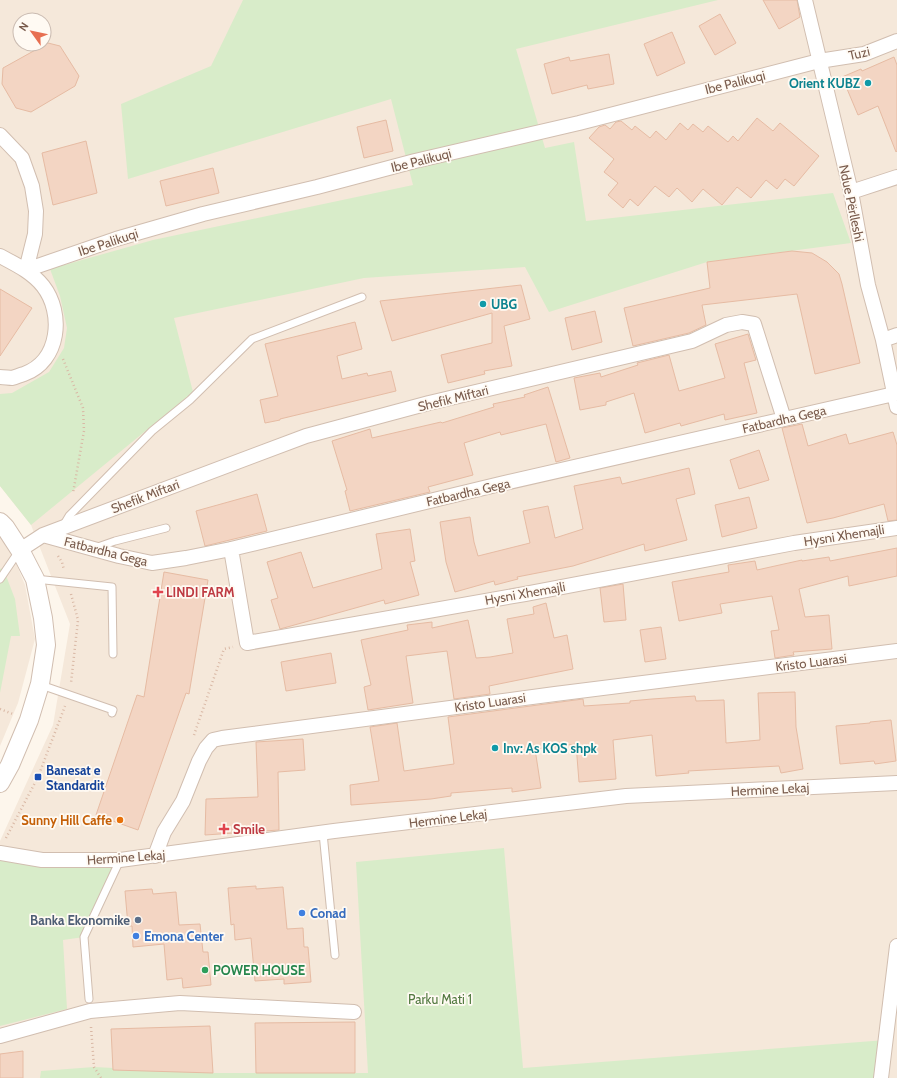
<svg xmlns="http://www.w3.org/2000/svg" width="897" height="1078" viewBox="0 0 897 1078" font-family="Cabin,sans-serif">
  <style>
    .residential { fill: #f5e8da; fill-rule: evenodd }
    .green { fill: #d8ecc9 }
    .building { fill: #f3d5c3; stroke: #e6bba3 }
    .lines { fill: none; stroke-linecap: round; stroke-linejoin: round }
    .service-casing { stroke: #d1beb0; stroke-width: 9 }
    .minor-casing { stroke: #d1beb0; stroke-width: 16 }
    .tertiary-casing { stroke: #d1beb0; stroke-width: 20 }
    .path { stroke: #d9b8a5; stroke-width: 2.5; stroke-dasharray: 1 3; stroke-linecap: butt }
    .service { stroke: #fff; stroke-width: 7 }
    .minor { stroke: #fff; stroke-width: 14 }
    .tertiary { stroke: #fff; stroke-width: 18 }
    .culture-dot { fill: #0f9aa8; stroke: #fffaf3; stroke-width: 1.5 }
    .health-dot { fill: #e0444e; stroke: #fffaf3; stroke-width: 1.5 }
    .transit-dot { fill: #1a4fb4; stroke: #fffaf3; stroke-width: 1.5 }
    .food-dot { fill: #e8710a; stroke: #fffaf3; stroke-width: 1.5 }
    .shop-dot { fill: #3f7fe0; stroke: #fffaf3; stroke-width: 1.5 }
    .service-dot { fill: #5c6f8a; stroke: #fffaf3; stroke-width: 1.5 }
    .leisure-dot { fill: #2e9e5b; stroke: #fffaf3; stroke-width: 1.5 }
    .labels { text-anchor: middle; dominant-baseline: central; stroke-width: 3.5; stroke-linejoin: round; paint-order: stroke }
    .street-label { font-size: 13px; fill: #7a5c4d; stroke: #fffaf3 }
    .culture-label { font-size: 13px; font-weight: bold; fill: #0d838f; stroke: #fffaf3; text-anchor: start }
    .health-label { font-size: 13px; font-weight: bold; fill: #be3a42; stroke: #fffaf3; text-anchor: start }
    .transit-label { font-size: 13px; font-weight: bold; fill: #164399; stroke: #fffaf3; text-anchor: start }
    .food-label { font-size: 13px; font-weight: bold; fill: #c56008; stroke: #fffaf3; text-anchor: end }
    .shop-label { font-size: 13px; font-weight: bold; fill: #366cbe; stroke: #fffaf3; text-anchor: start }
    .service-label { font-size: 13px; font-weight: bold; fill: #4e5e75; stroke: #fffaf3; text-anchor: end }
    .leisure-label { font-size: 13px; font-weight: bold; fill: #27864d; stroke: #fffaf3; text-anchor: start }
    .park-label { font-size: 13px; fill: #537a41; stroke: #fffaf3 }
  </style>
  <rect width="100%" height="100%" fill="#fdf6ec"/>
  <path class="residential" d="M0,0H897V1078H0V841L53,725L70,624L31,525L0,486ZM20,20H44V44H20Z
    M0,536L8,544L25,585L35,639L18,703L0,746Z"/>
  <path class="green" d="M243,0H718L516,49L545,148L574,142L586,221L833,193L851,243L707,262L549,312L525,267L364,278L174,318L193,392L31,525L0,486V394L12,393L49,372L64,348L67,328L60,296L50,269L153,240L413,185L391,99L128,179L121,104L211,66Z
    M3,568L15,599L20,636H11L0,693V569Z
    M504,848L523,1068L886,1040L874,1078H40L41,1071L94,1067L213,1073H368L356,862Z
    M0,853L120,860L84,937L63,940L67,1009L0,1026Z"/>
  <path class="building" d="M763,0H797L800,17L779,29Z
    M720,14L736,43L715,55L699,26Z
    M672,32L685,63L657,76L644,44Z
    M48,43L60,46L79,76L75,86L31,112L16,108L2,84L3,68Z
    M609,54L614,84L588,89L587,85L552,94L544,64L569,57L570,61Z
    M894,57L897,65V151L896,152L878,106L858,115L842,77L861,69L862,71Z
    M757,118L773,131L780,123L819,156L794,186L785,179L777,189L766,180L751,198L737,187L722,205L703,189L692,202L677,188L669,197L655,186L638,206L630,199L623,208L608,195L618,183L604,172L614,159L589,138L599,127L605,125L610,129L616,122L621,121L632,130L635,126L650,138L656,131L666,140L680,123L688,130L693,124L703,132L708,126L728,142L733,136L738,141Z
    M386,120L393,151L364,158L357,127Z
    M86,141L97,193L53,205L42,153Z
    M213,168L219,193L166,206L160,181Z
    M792,251L812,253L827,262L839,274L842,284L860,363L815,374L797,294L702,305L706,325L689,333L633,346L624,308L710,288L707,262Z
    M521,285L530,319L504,326L512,366L484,371L485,374L448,383L441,355L492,343V313L392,341L380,301Z
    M0,289L32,308L0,356Z
    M595,311L602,342L572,350L565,318Z
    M355,322L362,349L337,356L342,379L367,373L368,376L391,371L396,391L280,419V420L265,423L260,400L278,396L265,344Z
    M748,334L756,360L744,363L757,413L725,420L724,414L681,426L680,423L645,433L634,393L606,402V405L580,410L574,378L600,373L601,377L638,365L637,363L669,355L679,391L725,378L715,344Z
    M548,387L570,458L556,462L546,424L501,435L500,432L464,443L473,475L428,487L430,492L350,511L345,491L347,490L332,441L370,429L372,438L441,422L442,423L494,407L493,404L525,397L524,395Z
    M802,424L808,446L846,434L849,444L893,432L897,445V520L888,521L884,504L833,518L807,523L782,428Z
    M759,450L769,480L739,489L730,460Z
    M689,468L695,494L676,499L687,540L645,551L644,544L573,566L517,577L518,579L495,585L494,581L455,592L446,562L440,522L470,517L474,542L478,556L530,543L523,511L548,506L555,538L583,529L574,486L620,477L622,484Z
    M257,494L267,531L205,546L196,511Z
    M749,497L757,528L722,537L715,505Z
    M410,529L415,561L410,562L419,595L385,604L384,600L280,629L271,600L278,598L267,562L301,552L313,588L382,569L376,534Z
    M897,548V576L849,586L848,576L799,589L805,617L829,615L832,649L793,652L794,655L775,658L771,631L779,630L772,596L720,604L722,613L679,621L672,582L729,572L728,565L755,561L757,570L802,560V561L829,557L830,561Z
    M164,572L208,580L189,694L186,693L138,830L96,815L137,695L144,697Z
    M623,584L626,620L604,622L600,588Z
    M546,603L554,638L567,635L573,669L489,686L490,694L454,699L447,651L406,656L413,703L368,710L364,687L371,685L361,640L408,630L407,625L432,622V628L468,620L476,658L490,657L513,653L507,619L534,614L533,607Z
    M661,627L666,659L645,662L640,630Z
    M331,653L336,683L286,691L281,662Z
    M795,692L796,727L803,769L781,773L779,766L688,771L689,773L656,776L652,735L613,740L616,779L579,782L576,744L535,749L541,788L512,792V788L451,793V796L431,799L351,805L350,785L379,781L370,727L397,723L404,771L454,764L448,717L583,699L584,706L630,703V701L652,699L695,696L696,701L724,700L726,743L760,740L758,693Z
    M891,720L896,761L875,764L874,761L840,764L836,726L870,723V722Z
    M303,739L305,770L278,772L279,830L205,835L206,799L258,797L256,742Z
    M256,886V889L283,887L287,929L303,928L304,947H308L311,982L284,984V979L255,981L251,938L235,940L234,924L231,925L228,888Z
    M152,889L153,894L176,892L179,925L200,924L203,952H208L211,985L183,988L182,978L167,980L164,944L133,947L132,926H128L125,891Z
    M355,1022V1073H256L255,1023Z
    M210,1026L213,1073L113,1070L111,1029Z
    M23,1051V1078H0V1054Z"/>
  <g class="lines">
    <g class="service-casing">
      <path id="service" d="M63,526L69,516L152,431L190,400L252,339L362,297
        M95,548L115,541L166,528
        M0,579L19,551
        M35,579L112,587L113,654
        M41,685L113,710L112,713
        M323,833L335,955
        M89,999L84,937L120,860"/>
    </g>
    <g class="minor-casing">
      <path id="minor" d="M805,0L851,192L868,285L883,340L897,407
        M0,135L22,158L32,186L36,211L35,234L26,270
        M851,192L897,177
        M0,256C15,264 32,272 43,286C64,313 60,361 24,374C20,375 16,377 12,378C9,378 4,377 0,377
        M26,270L116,239L203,214L317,187L415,161L579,123L819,61L864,54L897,41
        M883,340L897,335
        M43,535L119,556L152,563L186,558L231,549L500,484L894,394
        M231,549L247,643L525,594L794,543L897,528
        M20,550L43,535L306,436L429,403L692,341L726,325L742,322L754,324L784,419
        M0,853L42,860H120L334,831L626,796L897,783
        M155,856L164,832L183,801L199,761L206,748L213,740L222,738L555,694L897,651
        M0,1036L90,1011L180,1003L354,1012
        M881,1078L897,946"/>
    </g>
    <g class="tertiary-casing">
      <path id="tertiary" d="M0,522L5,527L20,550L35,579L43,618L46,645L40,684L29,720L10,765L0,783"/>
    </g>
    <path class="path" d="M63,359L83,408L84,431L73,493
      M58,556L62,562L64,570
      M71,594L78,620L71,683
      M0,709L13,714
      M194,735L224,649L233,647
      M6,838L38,777L65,706
      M91,1027L94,1067L101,1078"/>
    <use href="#service" class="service"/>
    <use href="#minor" class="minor"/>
    <use href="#tertiary" class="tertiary"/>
  </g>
  <g class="culture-dot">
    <circle cx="868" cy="83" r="4"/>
    <circle cx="483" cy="304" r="4"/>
    <circle cx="495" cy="748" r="4"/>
  </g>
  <g class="health-dot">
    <path d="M156 586h4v4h4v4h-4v4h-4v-4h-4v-4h4z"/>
    <path d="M222 823h4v4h4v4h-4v4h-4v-4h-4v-4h4z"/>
  </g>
  <rect class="transit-dot" x="34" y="773" width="8" height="8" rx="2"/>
  <circle class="food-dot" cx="120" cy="820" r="4"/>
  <g class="shop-dot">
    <circle cx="302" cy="913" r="4"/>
    <circle cx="136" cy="936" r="4"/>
  </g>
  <circle class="service-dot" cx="138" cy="920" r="4"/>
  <circle class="leisure-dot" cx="205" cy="970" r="4"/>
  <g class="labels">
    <g class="street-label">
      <text transform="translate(859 53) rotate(-13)">Tuzi</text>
      <text transform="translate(735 82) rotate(-14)">Ibe Palikuqi</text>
      <text transform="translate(421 160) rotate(-14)">Ibe Palikuqi</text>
      <text transform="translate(852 203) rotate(78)">Ndue Përlleshi</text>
      <text transform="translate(108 242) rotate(-18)">Ibe Palikuqi</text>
      <text transform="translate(453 398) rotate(-14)">Shefik Miftari</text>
      <text transform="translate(784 419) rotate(-13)">Fatbardha Gega</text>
      <text transform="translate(468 492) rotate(-13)">Fatbardha Gega</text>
      <text transform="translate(145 496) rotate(-21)">Shefik Miftari</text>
      <text transform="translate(844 535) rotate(-9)">Hysni Xhemajli</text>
      <text transform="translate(106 551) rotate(14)">Fatbardha Gega</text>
      <text transform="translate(525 593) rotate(-10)">Hysni Xhemajli</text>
      <text transform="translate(811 662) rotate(-7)">Kristo Luarasi</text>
      <text transform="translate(490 702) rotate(-8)">Kristo Luarasi</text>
      <text transform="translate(770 789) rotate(-3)">Hermine Lekaj</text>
      <text transform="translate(448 818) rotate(-7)">Hermine Lekaj</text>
      <text transform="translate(126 857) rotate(-4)">Hermine Lekaj</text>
    </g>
    <g class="culture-label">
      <text x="860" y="83" text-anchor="end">Orient KUBZ</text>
      <text x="491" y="304">UBG</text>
      <text x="503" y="748">Inv: As KOS shpk</text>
    </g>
    <g class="health-label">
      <text x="166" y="592">LINDI FARM</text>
      <text x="233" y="829">Smile</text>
    </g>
    <g class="transit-label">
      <text x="46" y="770">Banesat e<tspan x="46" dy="15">Standardit</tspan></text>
    </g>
    <g class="food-label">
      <text x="112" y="820">Sunny Hill Caffe</text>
    </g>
    <g class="shop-label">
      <text x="310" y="913">Conad</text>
      <text x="144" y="936">Emona Center</text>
    </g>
    <g class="service-label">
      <text x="130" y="920">Banka Ekonomike</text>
    </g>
    <g class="leisure-label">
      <text x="213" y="970">POWER HOUSE</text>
    </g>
    <g class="park-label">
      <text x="440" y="999">Parku Mati 1</text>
    </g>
  </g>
  <g transform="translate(32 32) rotate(303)"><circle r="19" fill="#fffaf3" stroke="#cabbb1"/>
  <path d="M0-3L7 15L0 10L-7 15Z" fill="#e76f51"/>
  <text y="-6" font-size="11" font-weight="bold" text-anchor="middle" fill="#7a5c4d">N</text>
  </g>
</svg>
